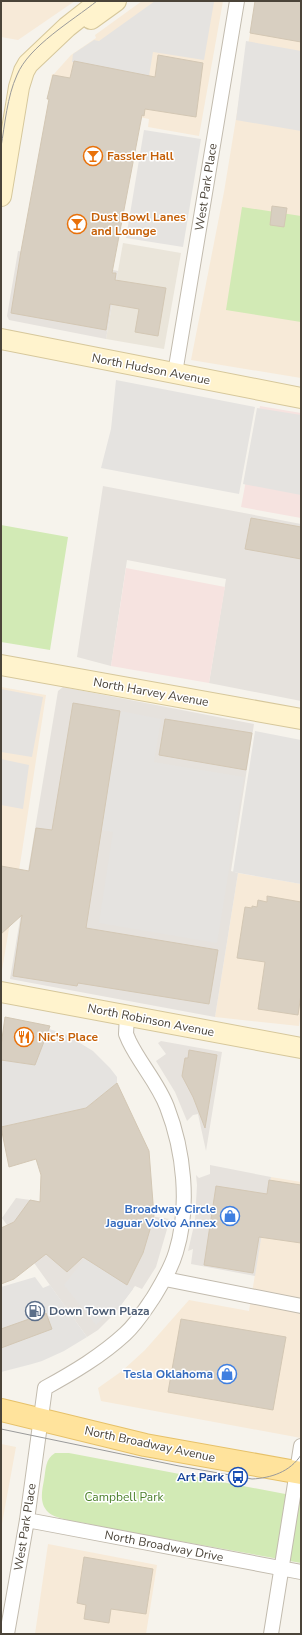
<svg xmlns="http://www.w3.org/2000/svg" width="302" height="1635" viewBox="0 0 302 1635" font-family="'Nunito Sans',sans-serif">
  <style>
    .residential { fill: #eae5da }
    .commercial { fill: #f7ead8 }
    .industrial { fill: #e6e2dd }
    .medical { fill: #f6e3e0 }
    .green { fill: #d2eab5 }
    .parking { fill: #e5e3e0 }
    .building { fill: #d8cfc1; stroke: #d3c7b4 }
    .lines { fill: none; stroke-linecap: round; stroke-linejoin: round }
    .street-casing { stroke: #c2bbae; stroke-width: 16 }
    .secondary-casing { stroke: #d6c79b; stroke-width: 22 }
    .primary-casing { stroke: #e6c16a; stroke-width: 24 }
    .street { stroke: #fff; stroke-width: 14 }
    .secondary { stroke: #fff3cd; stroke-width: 20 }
    .primary { stroke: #ffe39c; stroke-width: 22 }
    .tram { stroke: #9a9a9a; stroke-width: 1 }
    .labels { text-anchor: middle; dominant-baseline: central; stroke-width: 3; stroke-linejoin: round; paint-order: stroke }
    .food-label { font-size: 12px; font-weight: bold; fill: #c56008; stroke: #fff; text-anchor: start }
    .street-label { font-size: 12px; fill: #4b4439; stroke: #fff }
    .shop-label { font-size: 12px; font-weight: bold; fill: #366cbe; stroke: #fff; text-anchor: end }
    .service-label { font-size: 12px; font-weight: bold; fill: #4e5e75; stroke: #fff; text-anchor: start }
    .transit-label { font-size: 12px; font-weight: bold; fill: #164399; stroke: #fff; text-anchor: end }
    .park-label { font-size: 12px; fill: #4a7f2a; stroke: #fff }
  </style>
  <rect width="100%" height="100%" fill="#f6f3ec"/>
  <path class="residential" d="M123,243L181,253L164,349L106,339Z"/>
  <path class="commercial" d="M1,1H75L18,40L1,37Z
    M142,1H223L199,136L148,127L149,119L47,99L52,74H54L71,55L96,38L95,35Z
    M301,1V378L191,360L224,192L250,33Z
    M1,687L46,695L21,858L2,970Z
    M238,873L301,884V1013L299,1026L215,1017Z
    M271,1177L301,1182V1438L101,1401L98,1388L122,1371L145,1350L189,1300L249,1311Z
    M1,1444L16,1447L1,1529Z
    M48,1544L157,1565L146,1634H35Z"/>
  <path class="industrial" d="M18,251L118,271L106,339L9,320L7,316Z
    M103,486L301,524V701L209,683L226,579L127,560L111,666L77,657Z
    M63,687L254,724L231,871L238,873L215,1017L10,979L58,691Z
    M161,1041L222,1052L206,1151L198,1114L193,1115L187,1121L175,1092L156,1061L166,1054L158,1043Z
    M210,1165L271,1177L255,1276L191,1264L193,1249L188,1251L195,1221L197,1185L196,1175L199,1178L210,1174Z
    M16,1198L170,1219L156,1267L142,1289L135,1286L115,1313L98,1330L87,1337L2,1218Z"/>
  <path class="medical" d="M260,406L301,413V518L241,507Z
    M126,568L225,587L209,683L111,666Z"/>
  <path class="green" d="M242,207L301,216V322L226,310Z
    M1,525L68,537L50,650L1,642Z
    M55,1453H69L301,1497V1563C232,1550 163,1539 94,1525C82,1522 56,1520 48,1512C39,1503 42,1491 44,1480C46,1469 45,1459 55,1453Z"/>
  <path class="parking" d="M155,1L214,2L204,60L153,52L149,76L72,62L73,54L94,40L99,41Z
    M246,41L301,51V131L236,120Z
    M144,130L201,139L183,247L126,238Z
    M116,380L255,407L239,494L101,468L111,429Z
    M257,408L301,415V495L243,484Z
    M1,689L43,697L32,757L1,752Z
    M121,711L161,719L154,762L244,777L217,943L99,923L113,832L101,830Z
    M255,731L301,740V884L233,872Z
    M1,759L29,765L23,809L1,805Z
    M49,1029L65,1034L93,1051L110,1068L117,1077V1083L86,1108L1,1127V1060L35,1065Z
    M85,1258L133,1289L115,1313L112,1316L109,1313L96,1325L64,1285Z
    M35,1277L43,1288L50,1285L87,1337L64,1351L42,1361L32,1364L1,1372V1287Z"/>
  <path class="building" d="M255,1H301V42L250,33Z
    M158,55L203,63L196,117L145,109L144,116L142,115L112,273H116L115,280L166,288L158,336L135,332L139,309L110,304L106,330L11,313L21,251L49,99H47L53,75L70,78L74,61L155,77Z
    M272,206L287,208L284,227L270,225Z
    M251,518L301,527V559L245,549Z
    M73,703L120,711L86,928L218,950L209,1004L78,983L77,986L13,976L22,915L1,934V866L29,871L36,828L52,830Z
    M165,719L252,733L246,770L159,755Z
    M267,896L301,902V994L298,1015L258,1009L265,962L237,958L245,907L252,908V906L257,907L258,900L267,902Z
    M5,1017L50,1026L35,1065L1,1060V1046Z
    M189,1050L217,1055L205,1128L193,1097L182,1076L185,1058H188Z
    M117,1083L149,1151L154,1216L143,1253L127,1285L83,1257L67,1272L46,1254L14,1279L1,1284V1228L14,1222L30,1200L40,1202L41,1175L36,1159L9,1167L1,1127L86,1108Z
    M269,1180L301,1185V1243L259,1237L253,1273L204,1265L216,1186L267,1194Z
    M46,1313L52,1329L1,1348V1329Z
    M181,1319L286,1337L273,1410L168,1392Z
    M84,1557L153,1569L146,1614L111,1609L109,1623L84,1619L86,1605L77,1603Z"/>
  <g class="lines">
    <g class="street-casing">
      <path id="street" d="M175,373L237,1
        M165,1279L301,1306
        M27,1520L301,1572
        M7,1634L27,1520L45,1388C74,1372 101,1356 125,1334C137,1323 144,1311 153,1298C162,1283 171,1269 176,1252C190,1206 184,1151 167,1107C158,1083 140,1064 129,1041L126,1034L127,1015
        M271,1634L301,1446"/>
    </g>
    <g class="secondary-casing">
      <path id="secondary" d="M91,19L116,1
        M1,196L19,87L24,71L28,64L67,27L100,1
        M1,339L301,398
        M1,665L301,719
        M1,992L301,1048"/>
    </g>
    <g class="primary-casing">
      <path id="primary" d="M1,1410L145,1445L301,1473"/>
    </g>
    <use href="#street" class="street"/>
    <use href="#secondary" class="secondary"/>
    <use href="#primary" class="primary"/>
    <path class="tram" d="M1,147C5,124 7,97 17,75C29,46 72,21 97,1
      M1,1429L179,1466L252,1479C271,1478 290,1472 301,1455"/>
  </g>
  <defs>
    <g id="bar-ring" transform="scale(1)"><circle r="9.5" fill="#fff" stroke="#e8710a" stroke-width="1.5"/><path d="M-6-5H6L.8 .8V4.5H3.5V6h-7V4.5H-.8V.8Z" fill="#e8710a"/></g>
    <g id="restaurant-ring" transform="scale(1)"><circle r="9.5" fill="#fff" stroke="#e8710a" stroke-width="1.5"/><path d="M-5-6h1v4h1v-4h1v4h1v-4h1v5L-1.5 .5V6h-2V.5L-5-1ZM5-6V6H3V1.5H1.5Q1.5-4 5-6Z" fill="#e8710a"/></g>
    <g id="shop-ring" transform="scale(1)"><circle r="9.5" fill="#fff" stroke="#3f7fe0" stroke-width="1.5"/><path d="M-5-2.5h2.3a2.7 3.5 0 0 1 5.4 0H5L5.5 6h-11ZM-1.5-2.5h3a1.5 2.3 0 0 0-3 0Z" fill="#3f7fe0"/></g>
    <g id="fuel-ring" transform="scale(1)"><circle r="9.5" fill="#fff" stroke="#5c6f8a" stroke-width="1.5"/><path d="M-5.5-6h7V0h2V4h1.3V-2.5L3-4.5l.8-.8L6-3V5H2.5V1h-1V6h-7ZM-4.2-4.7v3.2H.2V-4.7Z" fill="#5c6f8a"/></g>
    <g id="bus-ring" transform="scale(1)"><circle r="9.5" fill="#fff" stroke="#1a4fb4" stroke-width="1.5"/><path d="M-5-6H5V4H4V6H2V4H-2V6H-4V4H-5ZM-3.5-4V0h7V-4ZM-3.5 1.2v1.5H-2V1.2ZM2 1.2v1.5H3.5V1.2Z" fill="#1a4fb4"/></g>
  </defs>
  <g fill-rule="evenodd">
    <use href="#bar-ring" x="93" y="156"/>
    <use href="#bar-ring" x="77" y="224"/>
    <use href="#restaurant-ring" x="24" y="1037"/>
    <use href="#shop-ring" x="230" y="1216"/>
    <use href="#fuel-ring" x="35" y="1311"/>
    <use href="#shop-ring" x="227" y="1374"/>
    <use href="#bus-ring" x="238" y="1477"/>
  </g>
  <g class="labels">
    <g class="food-label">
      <text x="107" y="156">Fassler Hall</text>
      <text x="91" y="217">Dust Bowl Lanes<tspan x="91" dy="14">and Lounge</tspan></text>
      <text x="38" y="1037">Nic's Place</text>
    </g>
    <g class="street-label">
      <text transform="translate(206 187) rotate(-81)">West Park Place</text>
      <text transform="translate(151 369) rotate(11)">North Hudson Avenue</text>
      <text transform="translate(151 692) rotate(10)">North Harvey Avenue</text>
      <text transform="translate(151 1020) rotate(11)">North Robinson Avenue</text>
      <text transform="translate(150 1444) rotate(12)">North Broadway Avenue</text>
      <text transform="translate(25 1527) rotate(-81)">West Park Place</text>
      <text transform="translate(164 1546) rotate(11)">North Broadway Drive</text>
    </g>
    <g class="shop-label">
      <text x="216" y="1209">Broadway Circle<tspan x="216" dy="14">Jaguar Volvo Annex</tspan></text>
      <text x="213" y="1374">Tesla Oklahoma</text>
    </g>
    <g class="service-label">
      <text x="49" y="1311">Down Town Plaza</text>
    </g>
    <g class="transit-label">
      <text x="224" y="1477">Art Park</text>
    </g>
    <g class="park-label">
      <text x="124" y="1497">Campbell Park</text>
    </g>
  </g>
  <rect width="302" height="1635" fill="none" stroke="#4b4439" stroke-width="4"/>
</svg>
